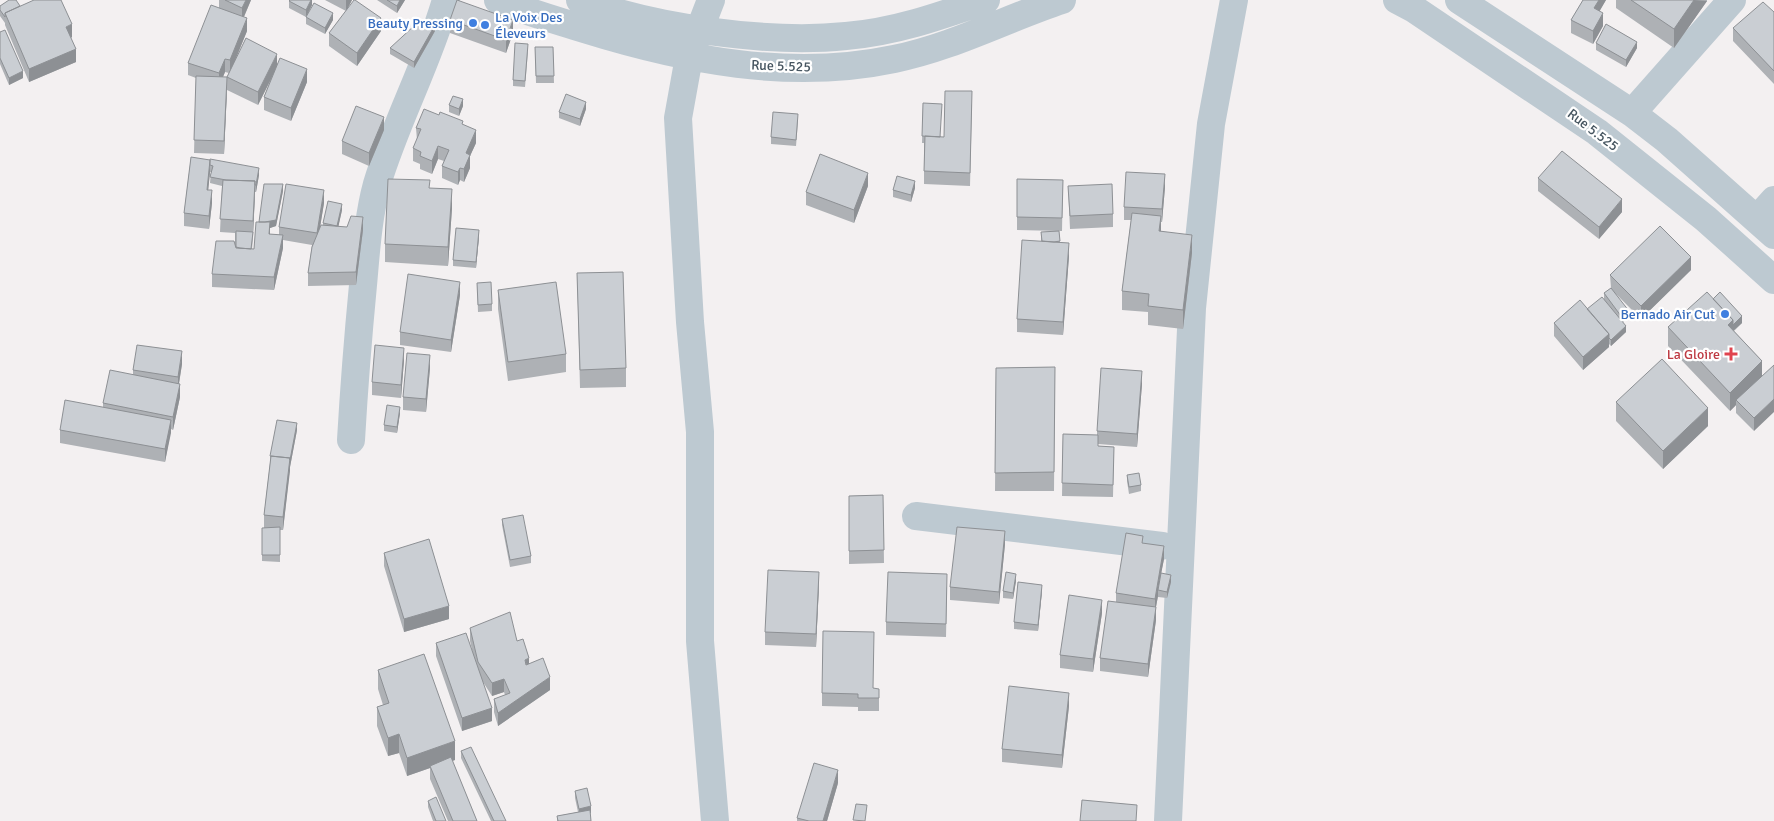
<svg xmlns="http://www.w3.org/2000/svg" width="1774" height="821" viewBox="0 0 1774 821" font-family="Signika,sans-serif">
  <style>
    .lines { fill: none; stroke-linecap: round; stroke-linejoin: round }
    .minor { stroke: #bdc9d1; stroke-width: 28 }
    .wall { fill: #aeb1b5 }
    .shaded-wall { fill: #8d9094 }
    .building { fill: #caced3; stroke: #8d9094 }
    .shop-dot { fill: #3f7fe0; stroke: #fff; stroke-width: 2 }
    .health-dot { fill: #e0444e; stroke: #fff; stroke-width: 2 }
    .labels { text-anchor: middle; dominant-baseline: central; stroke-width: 4.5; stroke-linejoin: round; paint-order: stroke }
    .shop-label { font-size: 14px; fill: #366cbe; stroke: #fff; text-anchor: end }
    .street-label { font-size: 14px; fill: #465560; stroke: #fff }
    .health-label { font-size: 14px; fill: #be3a42; stroke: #fff; text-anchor: end }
  </style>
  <rect width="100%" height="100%" fill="#f3f0f1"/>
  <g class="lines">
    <path class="minor" d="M498,0C526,12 556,20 584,29C684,60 790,81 894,59C953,47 1005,19 1062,0
      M580,0C652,28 770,44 846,36C895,32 940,16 986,0
      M711,0L689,57L678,118L690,322L700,432V641L715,821
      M1397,0L1414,9L1597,132L1706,219L1774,280
      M1459,0L1632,113L1667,140L1774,235
      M1632,113L1732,0
      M1757,219L1774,200
      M351,440C354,388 358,337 363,285C366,252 368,217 377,184C396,121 428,63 446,0
      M916,516L1162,546
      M1168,821L1192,308L1211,124L1234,0"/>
  </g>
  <path class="wall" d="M219,0H251L244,17L247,31L234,63H277L307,82L291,121L264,110V97L270,81L258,105L227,90V77L229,73L225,72L223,77L227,90L224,154L194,153L196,78L188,75V63L219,8Z
    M312,0V5L306,17L289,8V1Z
    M325,0H352L348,7L381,31L357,66L329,46V33L346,11Z
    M377,0H405L397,13Z
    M1583,0H1606L1599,11L1603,26L1593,44L1571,33V20Z
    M1616,0H1707V1L1674,48L1616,8Z
    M0,6H20L72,37L71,38L76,62L29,82L5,25V23L0,16Z
    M1774,12V84L1733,41V28Z
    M306,17L333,20L325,34L306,24Z
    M450,20L513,33L506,53L450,33Z
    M435,31L414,68L390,54V48Z
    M0,32L23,78L9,85L0,64Z
    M1596,43L1637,48L1626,67L1596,50Z
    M535,47H553L554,83H536Z
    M528,51L525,87L513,86V80Z
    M923,103L941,137H944L972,104L970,186L924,184V143H922Z
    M449,105L463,106L459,116L449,112Z
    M586,109L580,126L559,118V112Z
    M798,121L796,146L771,144V137Z
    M463,125L476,143L470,156V168L464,182L460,180L458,185L442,178V166L444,161L438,159L432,174L420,169V164L413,161V148L417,140L416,128Z
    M384,130L369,166L342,154V141Z
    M191,157L259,175L256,192H255L253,238L252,249H254L259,222L283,191L276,226L270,228V234L279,235V227L324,203L320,227L323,225V223L342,210L338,227L363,230L356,285L308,286V273L312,245L283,240V248L274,290L212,287V274L235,246V233L220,232L222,186L210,183L211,172H210L208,190L212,203L209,229L184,226V213Z
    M1538,178L1622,212L1599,239L1538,191Z
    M1017,179L1063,180L1062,231H1059L1060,243L1069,256L1063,335L1017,332V319L1041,241V232L1059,231L1017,230Z
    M868,186L854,223L806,205V192Z
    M1068,186L1113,214V227L1070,229Z
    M1165,187L1162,222H1161V231L1192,253L1183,329L1148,325V312L1122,310V291L1131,220H1124V207Z
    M915,188L911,202L893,197V190Z
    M452,208L448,266L385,262V244Z
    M479,237L476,268L453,266V260Z
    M1691,270L1641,319L1616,294L1629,317L1623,322L1626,332L1611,346L1609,344V347L1583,370L1554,336V323L1587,309L1604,300V293L1611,288L1610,275Z
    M577,273L626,368V387L580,388Z
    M477,283L492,304V311L478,312Z
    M498,290L566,354V372L508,381L498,309Z
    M460,295L451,352L400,345V332Z
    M1713,299L1742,323L1734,331L1762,361L1754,431L1736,413V405L1730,411L1668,346V327Z
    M404,360L401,398L372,395V382Z
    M182,364L179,384L180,397L173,430L171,429L165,462L60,443V430L103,408V403L133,375V370Z
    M1055,367L1054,491H995L996,368Z
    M430,368L426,412L403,410V397Z
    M1142,384L1137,447L1098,444V446L1114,447L1113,497L1062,496L1063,434L1097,435V431Z
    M1616,402L1708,426L1663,469L1616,421Z
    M400,413L397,433L384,431V425Z
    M297,430L290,467L283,530H280V562L262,561V528H264V515L270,463V456Z
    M1127,475L1141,485V491L1129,494L1127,481Z
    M883,495L884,563L849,564V496Z
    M502,519L531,556V563L510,567L502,525Z
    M1143,543L1164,559L1161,573L1171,582L1167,598L1158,597V596L1156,607V620L1148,677L1100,671V658L1116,602V593Z
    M1005,544L999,604L950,600V587Z
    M384,553L449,619L404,632L384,566Z
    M1016,581L1013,599L1003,598V591Z
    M819,585L816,647L765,645V632Z
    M947,587L946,637L886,635V622Z
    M1042,591L1038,631L1014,629V622Z
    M1102,613L1093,672L1060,668V655Z
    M470,628L517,641L529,664L550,690L498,726L494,712V699L505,695L504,692L492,696L483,682L492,721L462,731L436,656V643L473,654L470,641Z
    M378,670L455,760L452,761L477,821H448L430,779V768L407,776L399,753L388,756L377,726V707L383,705L378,689Z
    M879,689V711H858V707L822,706V693Z
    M1069,706L1062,768L1002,762V749Z
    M461,751L506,821H491L461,758Z
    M838,783L827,821H797V818Z
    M575,791L591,813H590L591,821H557V816L578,812L575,798Z
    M428,801L446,821H433L428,807Z"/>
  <path class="shaded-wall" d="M246,0H251L242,21V8Z
    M311,0H312V5L306,17V10Z
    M346,0H352L346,12Z
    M400,0H405L397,13V6Z
    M1599,0H1606L1594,21V8Z
    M1694,0L1707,1L1674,48V29Z
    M333,13V20L325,34V28Z
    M1603,13V26L1593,44V31Z
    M247,18V31L230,73V60Z
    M381,18V31L357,66V53Z
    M513,20V33L506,53V40Z
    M72,24V37L66,40V27Z
    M435,25V31L414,68V62Z
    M1637,42V48L1626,67V60Z
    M76,49V62L29,82V69Z
    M277,54V67L258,105V92Z
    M225,59V72L219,86V73Z
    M307,69V82L291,121V108Z
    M23,71V78L9,85V78Z
    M227,77V90L224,154V141Z
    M463,99V106L459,116V109Z
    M586,102V109L580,126V119Z
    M384,117V130L369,166V153Z
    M476,130V143L470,156V168L464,182V169L466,153Z
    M438,146V159L432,174V161Z
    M210,160V172L207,203V190Z
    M259,168V175L256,192V185Z
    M460,168V180L458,185V172Z
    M868,173V186L854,223V210Z
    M1165,174V187L1162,222V209Z
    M255,181V194L253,234V221Z
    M915,181V188L911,202V195Z
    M283,184V191L276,226L270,228V235L259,230Z
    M452,189V208L448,266V247Z
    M212,190V203L209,229V216Z
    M324,190V203L317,246V233Z
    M1622,199V212L1599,239V227Z
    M342,204V210L337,233V226Z
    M1161,216V235L1159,231Z
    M363,217V230L356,285V272Z
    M479,230V237L476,268V262Z
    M283,235V248L274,290V277Z
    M1192,235V253L1183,329V310Z
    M1069,243V256L1063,335V322Z
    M1691,257V270L1641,319V306Z
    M460,282V295L451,352V340Z
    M1629,311V317L1621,323V316Z
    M1742,316V323L1733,331L1728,325L1733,320Z
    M1626,326V332L1611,346V340Z
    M1609,334V347L1583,370V357Z
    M404,348V360L401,398V385Z
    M182,351V364L178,389V377Z
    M430,355V368L426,412V399Z
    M1762,361V380L1736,400V405L1730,411V393Z
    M1142,371V384L1137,447V434Z
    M180,384V397L173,430V417Z
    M1774,399V412L1754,431V418Z
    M400,407V413L397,433V427Z
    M1708,408V426L1663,469V451Z
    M171,420V433L165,462V449Z
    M297,423V430L290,467V460Z
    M290,458V471L283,530V517Z
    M1005,531V544L999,604V592Z
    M1164,546V559L1158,590V596L1155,612V599Z
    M819,572V585L816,647V634Z
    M1016,574V581L1013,599V593Z
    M1171,575V582L1167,598V592Z
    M1042,585V591L1038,631V625Z
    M1102,600V613L1093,672V659Z
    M449,606V619L404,632V619Z
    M1156,607V620L1148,677V664Z
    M529,658V671L525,660Z
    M550,677V690L498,726V713Z
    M504,679V692L492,696V683Z
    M1069,693V706L1062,768V755Z
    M492,708V721L462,731V718Z
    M399,734V753L388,756V738Z
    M455,741V760L431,768L430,766V768L407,776V758Z
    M838,770V783L827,821H823Z
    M591,806V813L579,816V809Z"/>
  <path class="building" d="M9,0H16L20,6L5,13V17L0,10V6Z
    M34,0H61L72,24L66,27L76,49L29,69L5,13Z
    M225,0H246L242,8Z
    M290,0H311L306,10L289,1Z
    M354,0H355L381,18L357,53L329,33Z
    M387,0H400L397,6Z
    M457,0L513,20L506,40L450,20Z
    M1583,0H1599L1594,8L1603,13L1593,31L1571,20Z
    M1631,0H1694L1674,29Z
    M1763,2L1774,12V71L1733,28Z
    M314,3L333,13L325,28L306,17Z
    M211,5L247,18L230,60L225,59L219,73L188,63Z
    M1606,24L1637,42L1626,60L1596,43Z
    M415,25H435L414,62L390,48Z
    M5,30L23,71L9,78L0,58V32Z
    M246,38L277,54L258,92L227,77Z
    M515,43L528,44L525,81L513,80Z
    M535,47H553L554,76H536Z
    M280,58L307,69L291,108L264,97Z
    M196,76L227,77L224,141L194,140Z
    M945,91H972L970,173L924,171L925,136L944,137Z
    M566,94L586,102L580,119L559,112Z
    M453,96L463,99L459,109L449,105Z
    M923,103L942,104L940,137L922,136Z
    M356,106L384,117L369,153L342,141Z
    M424,109L439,115L440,112L463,121L462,124L476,130L466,153L470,155L464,169L460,168L458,172L442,166L449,150L438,146L432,161L420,156L421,152L413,148L421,129L416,128Z
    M773,112L798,114L796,140L771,137Z
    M1562,151L1622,199L1599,227L1538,178Z
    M820,154L868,173L854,210L806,192Z
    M191,157L210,160L207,190H212L209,216L184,213Z
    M210,159L259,168L256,185H255V181L226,180L210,177L213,166L210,165Z
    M1126,172L1165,174L1162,209L1124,207Z
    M897,176L915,181L911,195L893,190Z
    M388,179L430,180L429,188L452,189L448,247L385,244Z
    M1017,179L1063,180L1062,218L1017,217Z
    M223,180L255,181L253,221L220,219Z
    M264,184H283L276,220L265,222H259Z
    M286,184L324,190L317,233L279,227Z
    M1112,184L1113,214L1070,216L1068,186Z
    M328,201L342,204L337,226L323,223Z
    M1132,213L1161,216L1159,231L1192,235L1183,310L1148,306L1149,294L1122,291Z
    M351,216L363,217L356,272L308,273L312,247L321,225L347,227Z
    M256,222H270L269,234L283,235L274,277L212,274L216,241H234L236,248L254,249Z
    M1660,226L1691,257L1641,306L1610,275Z
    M456,228L479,230L476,262L453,260Z
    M236,231L253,232L251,249L240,248L236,247Z
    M1059,231L1060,241L1054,242L1042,241L1041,232Z
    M1022,240L1069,243L1063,322L1017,319Z
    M623,272L626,368L580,370L577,273Z
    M408,274L460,282L451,340L400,332Z
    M491,282L492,304L478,305L477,283Z
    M556,282L566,354L508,362L498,290Z
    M1611,288L1629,311L1621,316L1604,293Z
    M1707,292L1733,320L1728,325L1762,361L1730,393L1668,327Z
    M1720,292L1742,316L1733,325V320L1713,299Z
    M1602,297L1626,326L1611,340L1609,338V334L1587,309Z
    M1580,300L1609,334L1583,357L1554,323Z
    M137,345L182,351L178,377L133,370Z
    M375,345L404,348L401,385L372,382Z
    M407,353L430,355L426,399L403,397Z
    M1662,359L1708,408L1663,451L1616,402Z
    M1774,365V399L1754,418L1736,400Z
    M1055,367L1054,472L995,473L996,368Z
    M1101,368L1142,371L1137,434L1097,431Z
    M110,370L180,384L173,417L103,403Z
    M65,400L171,420L165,449L60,430Z
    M387,405L400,407L397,427L384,425Z
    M277,420L297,423L290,460V458L270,456Z
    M1063,434L1098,435V446L1114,447L1113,485L1062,483Z
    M271,456L290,458L283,517L264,515Z
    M1139,473L1141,485L1129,487L1127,475Z
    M883,495L884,550L849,551V496Z
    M523,515L531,556L510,560L502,519Z
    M280,527V555H262V528Z
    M957,527L1005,531L999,592L950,587Z
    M1126,533L1143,536L1142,543L1164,546L1155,599L1116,593Z
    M429,539L449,606L404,619L384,553Z
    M768,570L819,572L816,634L765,632Z
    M888,572L947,574L946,624L886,622Z
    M1006,572L1016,574L1013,593L1003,591Z
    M1161,573L1171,575L1167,592L1158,590Z
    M1018,582L1042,585L1038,625L1014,622Z
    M1069,595L1102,600L1093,659L1060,655Z
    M1108,601L1156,607L1148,664L1100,658Z
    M510,612L517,641L523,639L529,658L525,660L526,665L543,658L550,677L498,713L494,699L510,693L504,679L492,683L478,662L470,628Z
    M823,631L874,632L873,688L879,689V698H858V694L822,693Z
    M466,633L492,708L462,718L436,643Z
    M424,654L455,741L407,758L399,734L388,738L377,707L389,703L378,670Z
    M1009,686L1069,693L1062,755L1002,749Z
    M471,747L506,821H494L461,751Z
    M451,757L477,821H453L430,766Z
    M814,763L838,770L823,821H809L797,818Z
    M587,788L591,806L579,809L575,791Z
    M436,797L446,821H436L428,801Z
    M1082,800L1137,805L1136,821H1080Z
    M856,804L867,805L865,821L853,820Z
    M590,810L591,821H558L557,816Z"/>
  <g class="shop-dot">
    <circle cx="473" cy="23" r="5"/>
    <circle cx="485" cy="25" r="5"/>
    <circle cx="1725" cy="314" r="5"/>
  </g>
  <path class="health-dot" d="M1728.5 346.5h5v5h5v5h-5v5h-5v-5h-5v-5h5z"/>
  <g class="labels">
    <g class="shop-label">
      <text x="495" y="17" text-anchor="start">La Voix Des<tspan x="495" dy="16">Éleveurs</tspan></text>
      <text x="463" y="23">Beauty Pressing</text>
      <text x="1715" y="314">Bernado Air Cut</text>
    </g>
    <g class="street-label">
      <text transform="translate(781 66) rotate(2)">Rue 5.525</text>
      <text transform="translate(1593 130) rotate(37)">Rue 5.525</text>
    </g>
    <g class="health-label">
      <text x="1720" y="354">La Gloire</text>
    </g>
  </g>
</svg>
